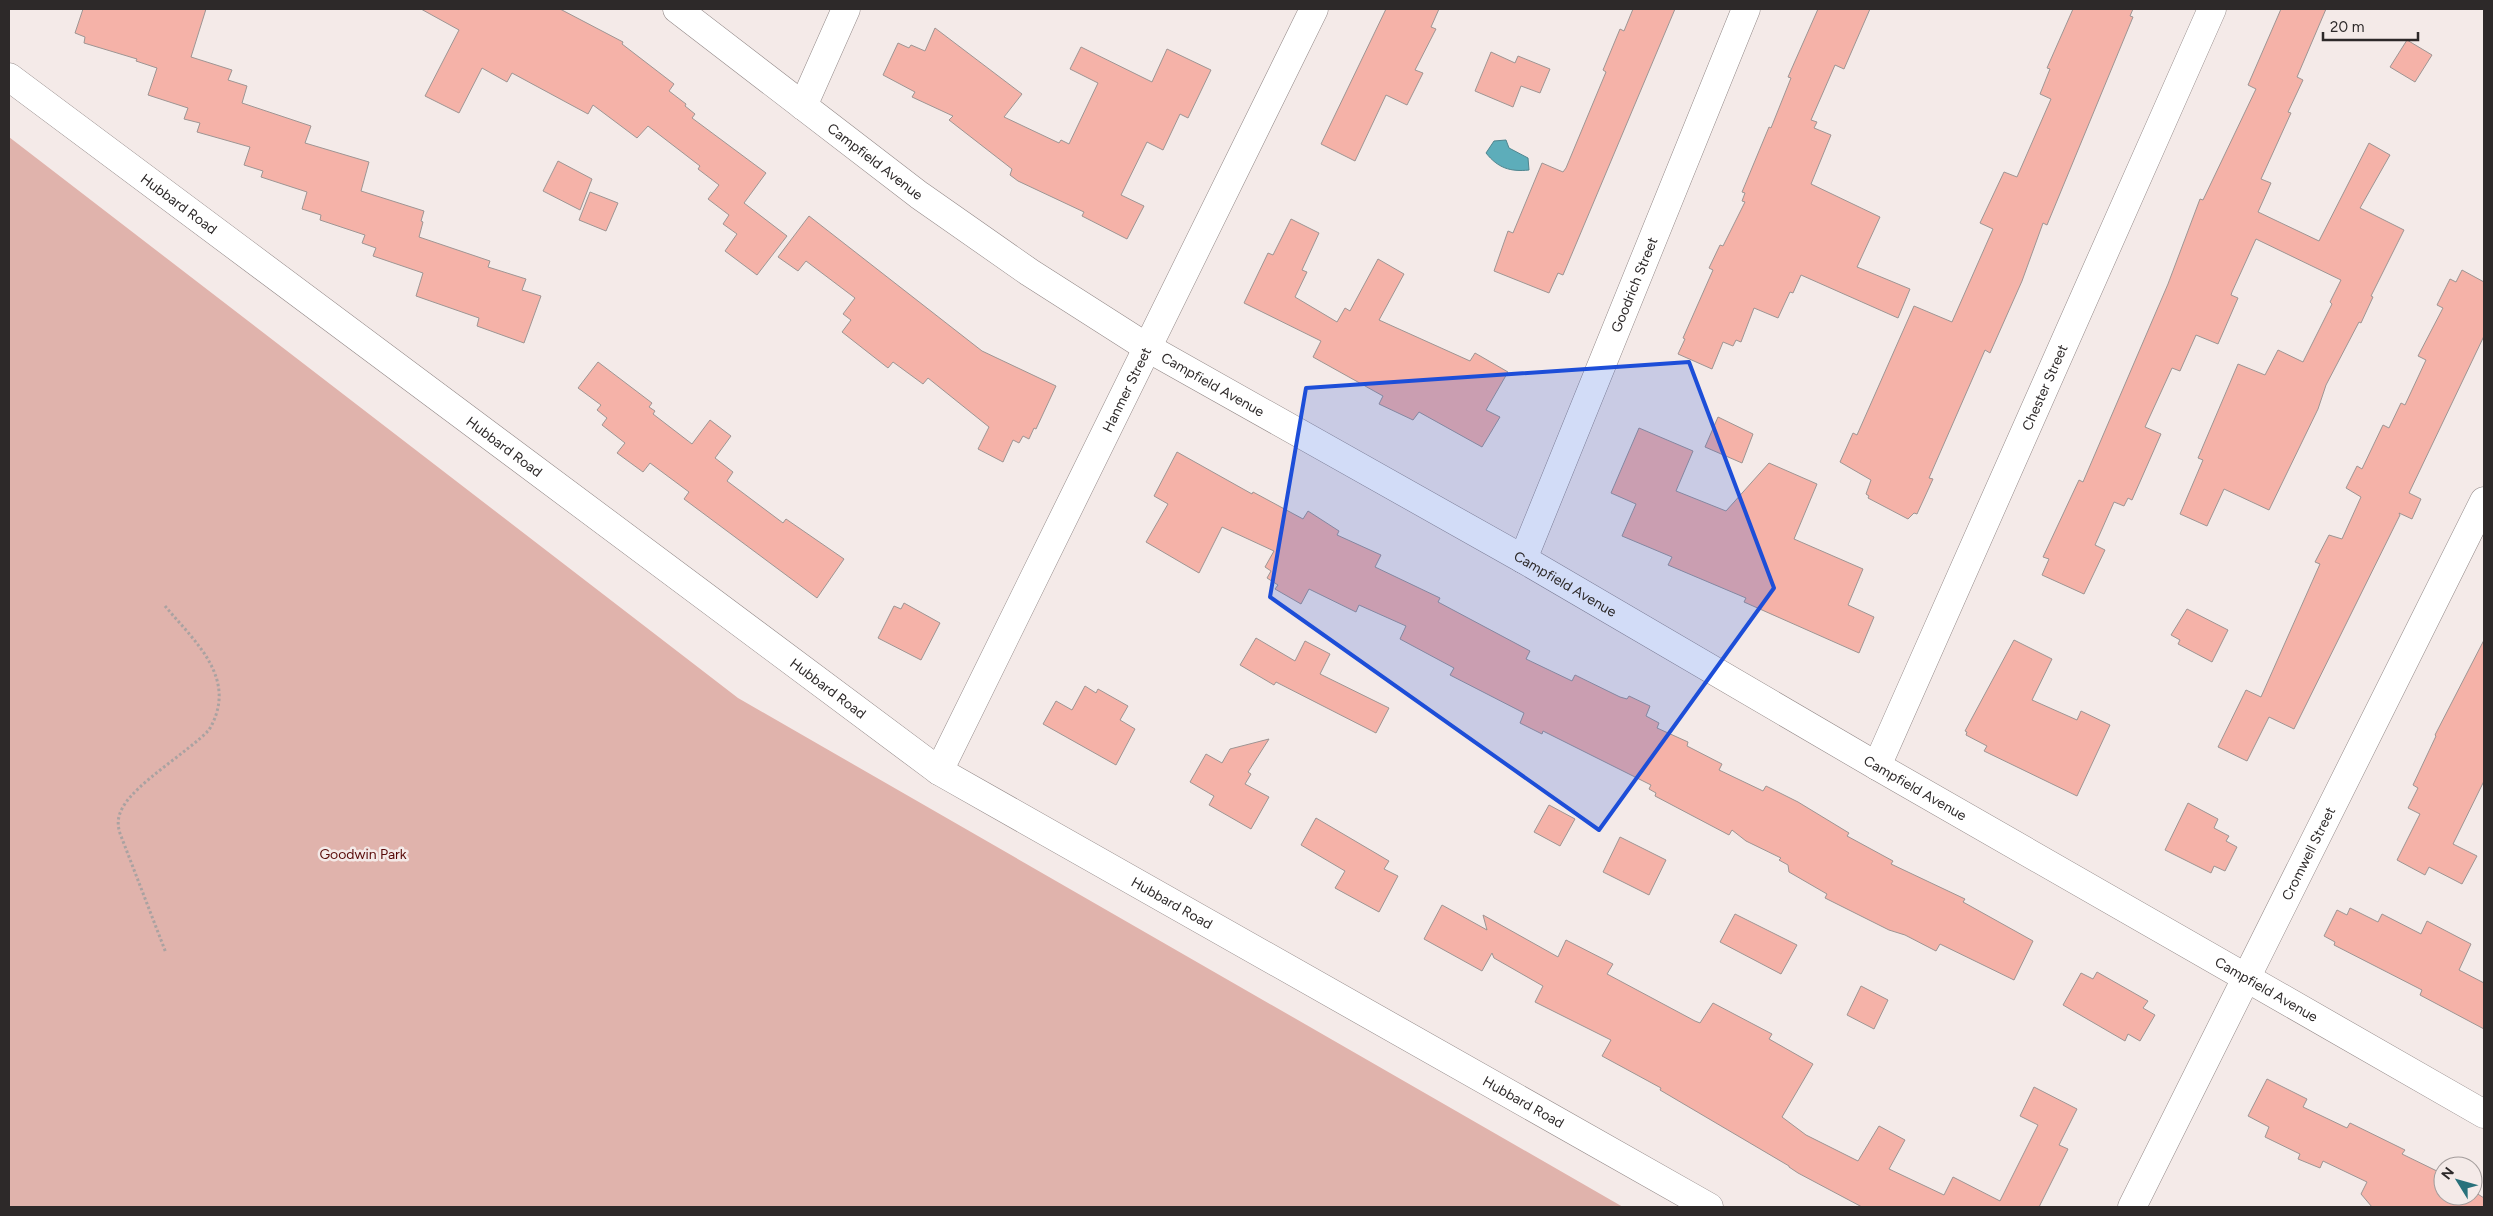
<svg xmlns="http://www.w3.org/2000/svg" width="2493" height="1216" viewBox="0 0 2493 1216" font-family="Figtree,sans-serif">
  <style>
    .green { fill: #e0b3ac }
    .water { fill: #5dadba; stroke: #4f858e }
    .building { fill: #f5b2a8; stroke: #9e9593 }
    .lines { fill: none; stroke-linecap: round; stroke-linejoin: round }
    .minor-casing { stroke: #938988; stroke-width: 29 }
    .path { stroke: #aaa2a1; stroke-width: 3; stroke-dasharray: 2.5 2.5; stroke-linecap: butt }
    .minor { stroke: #fff; stroke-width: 28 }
    .marked { fill: #1d4ed8; fill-opacity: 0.2; stroke: #1d4ed8; stroke-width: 4; stroke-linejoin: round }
    .labels { text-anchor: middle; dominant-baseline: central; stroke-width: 5; stroke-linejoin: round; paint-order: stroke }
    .street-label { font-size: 14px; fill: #2d2929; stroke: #f4eae8 }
    .park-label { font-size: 14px; fill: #580a08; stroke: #f4eae8 }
  </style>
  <rect width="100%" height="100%" fill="#f4eae8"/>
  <path class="green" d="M9,137L738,698L1623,1207H9Z"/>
  <path class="water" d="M1506,140L1509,148L1528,158L1529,170C1510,172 1498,168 1486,153L1494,141Z"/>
  <path class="building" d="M83,9H206L191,57L232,70L228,80L247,86L242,103L311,126L305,143L369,162L361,191L424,211L421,221L423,222L419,237L490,261L488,267L526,279L522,290L541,296L524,343L477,326L479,318L416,296L423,273L373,256L376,248L362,243L365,235L320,220L321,215L302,209L307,192L261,177L263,171L244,165L250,147L197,132L200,123L184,119L188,108L148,95L157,68L136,61L137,59L84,43L85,37L75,33Z
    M421,9H560L623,42L622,44L674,84L669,91L686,104L685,106L695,114L692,118L766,173L744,203L787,236L757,275L725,251L737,234L723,224L729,215L708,199L719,185L698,169L700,166L648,126L637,138L593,105L588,114L512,73L507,82L482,68L459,113L425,96L459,30Z
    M1386,9H1439L1431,27L1436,29L1415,70L1423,73L1407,105L1386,95L1355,161L1321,144Z
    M1633,9H1675L1563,275L1558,273L1549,293L1494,271L1508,231L1513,233L1542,163L1563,172L1566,168L1606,72L1603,70L1620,29L1624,31Z
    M1818,9H1870L1844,69L1835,65L1811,120L1817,122L1814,128L1831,135L1811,184L1880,217L1857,267L1910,289L1898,318L1801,275L1793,293L1790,292L1778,318L1754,308L1741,342L1736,340L1733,346L1723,342L1712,369L1678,354L1685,339L1683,338L1713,270L1709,268L1720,245L1723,246L1745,202L1742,201L1745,193L1742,192L1769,127L1771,128L1791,78L1788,77Z
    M2073,9H2133L2130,16L2133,17L2047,225L2043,223L2022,281L1990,353L1985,350L1929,478L1933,479L1917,514L1914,513L1908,519L1868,498L1869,496L1866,494L1871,480L1840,462L1853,433L1857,435L1914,306L1952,322L1993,229L1980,223L2004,172L2017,177L2051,99L2040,94L2050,69L2047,68Z
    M2281,9H2326L2297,77L2303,80L2288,112L2291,113L2261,179L2271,183L2258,212L2319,241L2369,143L2390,155L2360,208L2404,230L2371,296L2373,297L2361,323L2359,322L2326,385L2318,409L2269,510L2224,489L2207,526L2180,514L2203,460L2198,458L2238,364L2265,375L2278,350L2303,362L2332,304L2330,302L2341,280L2256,239L2232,292L2231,295L2238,298L2218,344L2196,335L2180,371L2172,368L2145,427L2161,434L2132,500L2128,498L2124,506L2114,502L2095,545L2105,550L2084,594L2042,575L2049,559L2043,557L2079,480L2083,482L2168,284L2200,199L2203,200L2256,89L2248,85Z
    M935,28L1022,94L1004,117L1059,143L1061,140L1069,144L1098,83L1070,69L1081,47L1152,82L1167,49L1211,70L1188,118L1180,114L1163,150L1147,142L1121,195L1144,206L1127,239L1082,216L1084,212L1018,181L1010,175L1012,169L949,120L953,116L912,97L915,92L883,75L898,43L909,48L911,45L925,51Z
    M2407,40L2432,55L2415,82L2390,67Z
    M1491,52L1515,63L1518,56L1550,69L1540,93L1521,86L1513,107L1475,91Z
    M558,161L592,179L580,210L543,191Z
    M590,192L618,203L606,231L579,220Z
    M809,216L982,351L1056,386L1036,429L1034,428L1029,439L1023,436L1019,443L1013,440L1003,462L978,449L989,427L928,378L923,384L893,362L888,368L842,332L851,320L843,314L855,298L806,261L798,271L778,257Z
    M1291,219L1319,233L1302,270L1307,272L1295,297L1337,322L1345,308L1350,311L1378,259L1404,274L1379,320L1470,361L1475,353L1508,372L1486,410L1500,417L1482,447L1419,412L1413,420L1379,404L1383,396L1313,357L1321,341L1244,303L1268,253L1273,255Z
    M2462,270L2484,282V336L2409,493L2421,499L2412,519L2399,513L2400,515L2294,729L2269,717L2247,761L2218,747L2246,690L2261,697L2320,564L2315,562L2329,535L2342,539L2361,497L2346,488L2357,466L2362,469L2383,425L2389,428L2401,403L2405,405L2426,360L2418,356L2443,308L2437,305L2450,279L2456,282Z
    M598,362L652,403L649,407L655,411L653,414L692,444L710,420L731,436L715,458L733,472L727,481L783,523L786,519L844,559L817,598L684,499L689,492L650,463L643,472L617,453L625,443L602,425L607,418L597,410L601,405L578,388Z
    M1718,417L1753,434L1742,463L1705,447Z
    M1639,428L1693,451L1676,491L1726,511L1769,463L1817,484L1794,539L1863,569L1848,605L1874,617L1859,653L1744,602L1746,598L1668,565L1672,557L1622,536L1636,504L1611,493Z
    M1177,452L1252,494L1253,492L1303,519L1308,511L1339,531L1337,535L1381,555L1375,567L1440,598L1438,602L1530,651L1526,659L1572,681L1575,675L1620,697L1627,699L1629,696L1650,706L1646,716L1659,723L1657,728L1688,742L1687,746L1722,764L1719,770L1763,791L1766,786L1798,802L1849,833L1847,836L1893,861L1891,864L1965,899L1963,902L2033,941L2014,980L1940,944L1936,951L1905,935L1889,930L1825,898L1827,894L1789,872L1788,865L1779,860L1781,858L1746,841L1732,830L1729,835L1655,796L1656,793L1649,789L1651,785L1543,731L1542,734L1520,723L1524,713L1450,675L1454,668L1400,639L1406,626L1359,605L1356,612L1309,589L1301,604L1275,589L1278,585L1267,578L1271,571L1265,567L1274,551L1222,527L1199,573L1146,542L1168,504L1154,496Z
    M904,603L940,623L921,660L878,638L894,606L901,609Z
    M2187,609L2228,630L2212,662L2178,644L2180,640L2171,635Z
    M1256,638L1295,661L1305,641L1330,654L1320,674L1389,708L1376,733L1276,682L1274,685L1240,665Z
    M2014,640L2052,659L2032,700L2077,720L2081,711L2110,725L2077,796L1984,751L1987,746L1966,735L1967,732L1965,731Z
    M2484,640V781L2453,844L2477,856L2462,884L2429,867L2425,875L2397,860L2420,814L2408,808L2418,788L2413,785L2436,736L2435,735Z
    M1085,686L1096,693L1098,689L1128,706L1120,720L1135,729L1116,765L1043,724L1056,701L1072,710Z
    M1269,739L1248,772L1251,774L1245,784L1269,797L1251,829L1209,805L1214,796L1190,782L1206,754L1222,763L1230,749Z
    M2188,803L2218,819L2214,828L2229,836L2226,841L2237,847L2225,871L2214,866L2211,873L2165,850Z
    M1549,805L1575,819L1560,846L1534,832Z
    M1316,818L1389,861L1384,869L1398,876L1379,912L1335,888L1345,871L1301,845Z
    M1620,837L1666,860L1649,895L1603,872Z
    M1442,905L1487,930L1483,915L1558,957L1566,940L1613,964L1607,974L1695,1021L1700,1023L1713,1003L1772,1034L1769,1039L1813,1064L1782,1117L1806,1135L1858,1161L1879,1126L1905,1140L1889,1169L1944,1195L1953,1177L2000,1201L2038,1125L2020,1116L2034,1087L2077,1109L2059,1145L2068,1149L2039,1207H1862L1798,1173L1789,1167V1166L1660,1090L1661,1088L1602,1056L1611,1040L1535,1002L1543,986L1494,958L1492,953L1482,971L1424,939Z
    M2350,908L2378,922L2382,914L2421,934L2427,921L2471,944L2459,970L2484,983V1029L2420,995L2422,990L2334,945L2335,942L2324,936L2337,910L2347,915Z
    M1735,914L1797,945L1781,974L1720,942Z
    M2097,972L2148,1001L2143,1008L2155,1015L2140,1041L2128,1034L2125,1041L2063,1005L2081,973L2093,979Z
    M1861,986L1888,1000L1874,1029L1847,1015Z
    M2267,1079L2307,1099L2303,1107L2347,1128L2350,1123L2405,1150L2402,1154L2443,1174V1196H2473V1191L2484,1198V1207H2372L2361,1194L2367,1182L2323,1161L2320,1168L2298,1159L2300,1154L2265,1137L2269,1127L2248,1116Z"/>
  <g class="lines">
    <g class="minor-casing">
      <g id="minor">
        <path id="s1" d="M677,9L919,195L1029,272L1148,348L1523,559L1877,766L2484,1114"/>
        <path id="s2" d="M9,77L939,771L1709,1207"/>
        <path d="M803,106L846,9"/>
        <path id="s3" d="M1523,559L1746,9"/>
        <path id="s4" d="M1877,766L2212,9"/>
        <path id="s5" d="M939,771L1314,9"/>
        <path id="s6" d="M2132,1207L2484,501"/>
      </g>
    </g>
    <path class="path" d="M165,606C196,643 239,679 209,730C188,752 136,783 123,807C117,817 117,826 121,836L166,953"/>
    <use href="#minor" class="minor"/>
  </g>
  <path class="marked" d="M1689,362L1774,588L1599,830L1270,597L1306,388Z"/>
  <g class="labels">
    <g class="street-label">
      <text stroke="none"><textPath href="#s1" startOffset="250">Campfield Avenue</textPath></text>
      <text stroke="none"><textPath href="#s2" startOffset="212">Hubbard Road</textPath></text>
      <text stroke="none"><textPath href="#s3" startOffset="296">Goodrich Street</textPath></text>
      <text stroke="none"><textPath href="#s1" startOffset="655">Campfield Avenue</textPath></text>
      <text stroke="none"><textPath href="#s4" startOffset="414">Chester Street</textPath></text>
      <text stroke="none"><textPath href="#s5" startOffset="425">Hanmer Street</textPath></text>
      <text stroke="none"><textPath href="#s2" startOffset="618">Hubbard Road</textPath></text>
      <text stroke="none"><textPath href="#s1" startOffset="1060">Campfield Avenue</textPath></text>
      <text stroke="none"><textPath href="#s2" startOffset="1022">Hubbard Road</textPath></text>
      <text stroke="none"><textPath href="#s1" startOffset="1465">Campfield Avenue</textPath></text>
      <text stroke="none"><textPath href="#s6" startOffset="395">Cromwell Street</textPath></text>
      <text stroke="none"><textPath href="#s2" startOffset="1428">Hubbard Road</textPath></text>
      <text stroke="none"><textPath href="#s1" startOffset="1870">Campfield Avenue</textPath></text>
      <text stroke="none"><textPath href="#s2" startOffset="1832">Hubbard Road</textPath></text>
    </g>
    <g class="park-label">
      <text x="363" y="854">Goodwin Park</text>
    </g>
  </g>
  <rect width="2493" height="1216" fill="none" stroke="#2d2929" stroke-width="20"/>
  <g transform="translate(2458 1181) rotate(307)"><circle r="24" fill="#f4eae8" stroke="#a49d9c"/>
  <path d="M0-4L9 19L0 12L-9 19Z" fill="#28717b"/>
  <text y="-8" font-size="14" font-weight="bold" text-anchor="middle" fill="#2d2929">N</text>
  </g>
  <path d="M2323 32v8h95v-8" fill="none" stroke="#2d2929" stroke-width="2.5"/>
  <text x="2330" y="32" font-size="15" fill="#2d2929" stroke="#f4eae8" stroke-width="4" paint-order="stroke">20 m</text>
</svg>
